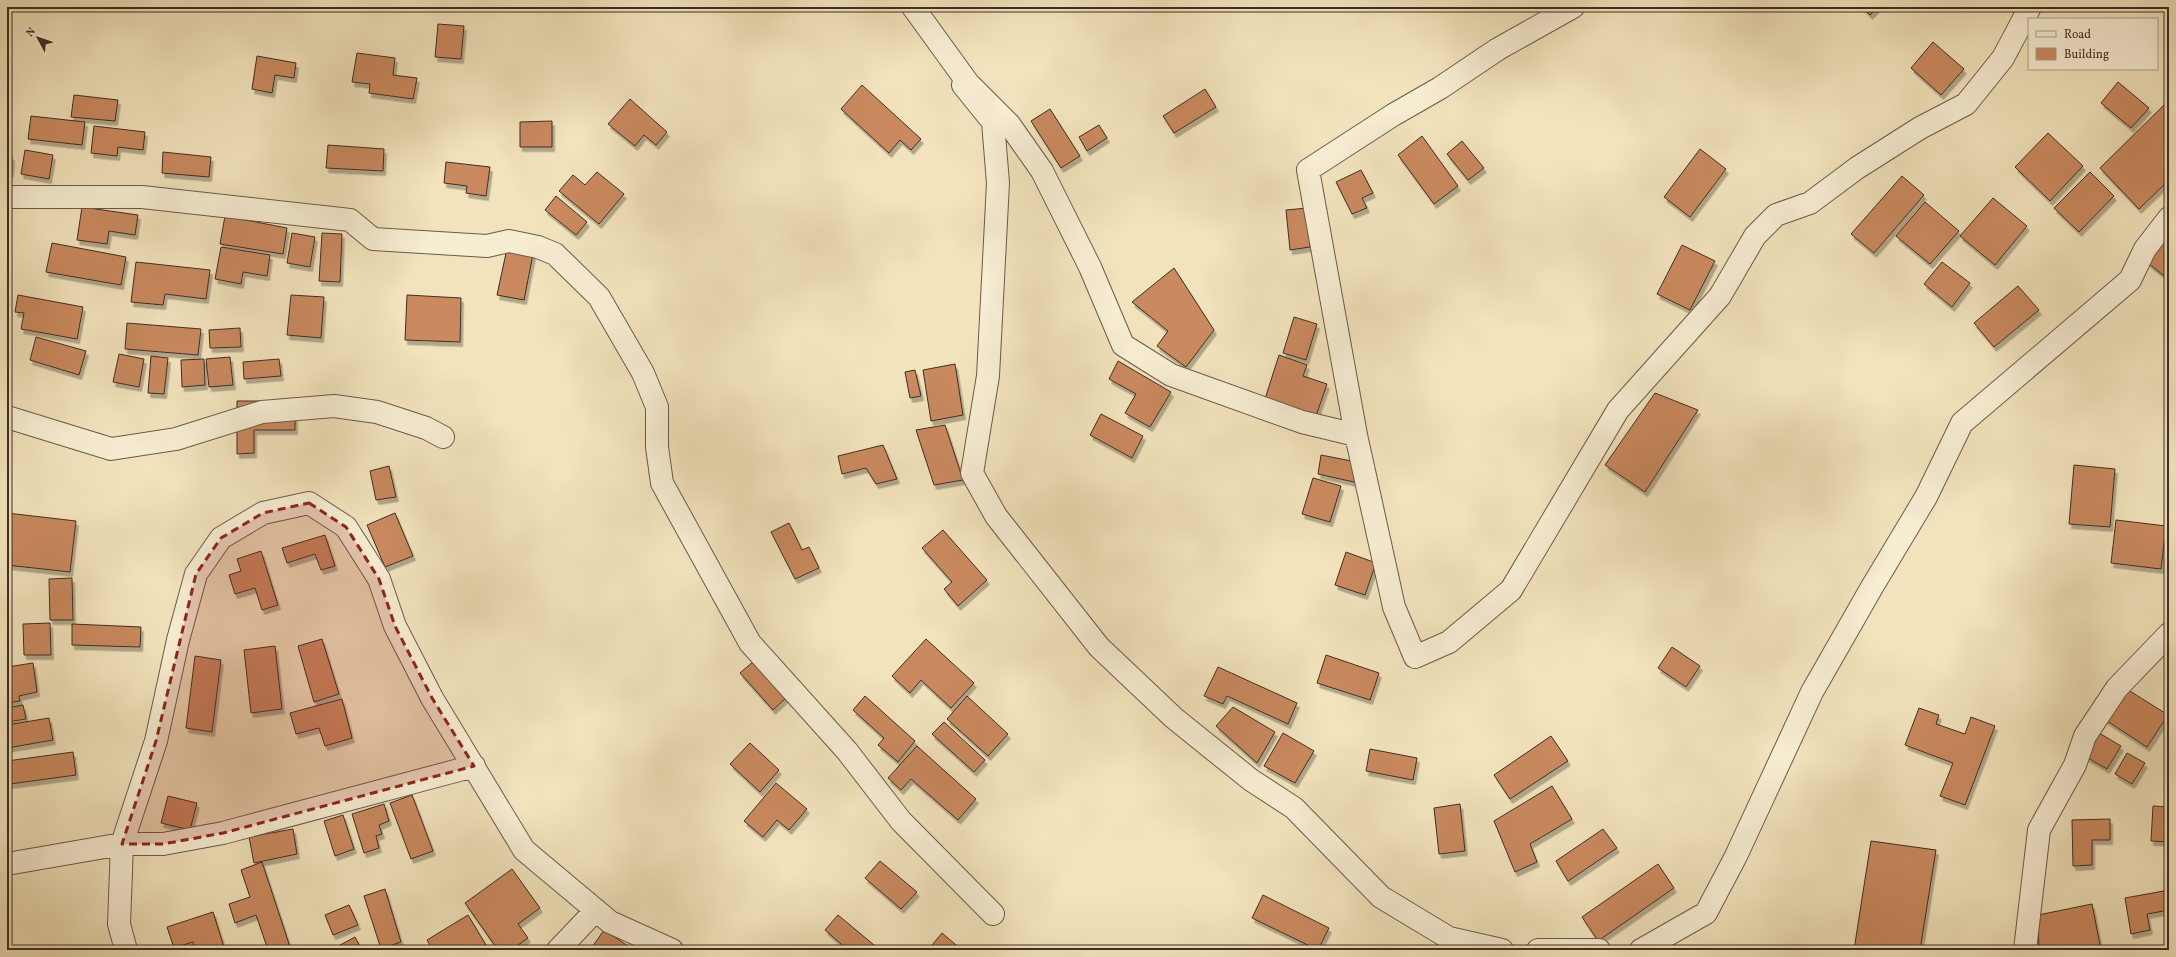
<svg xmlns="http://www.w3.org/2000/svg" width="2176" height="957" viewBox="0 0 2176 957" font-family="Vollkorn,serif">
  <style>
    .building { fill: #ca895f; stroke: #3d2e24; filter: url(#shadow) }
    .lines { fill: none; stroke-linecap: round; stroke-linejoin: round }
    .street-casing { stroke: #6a5b4a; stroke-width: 24 }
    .street { stroke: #f7edd3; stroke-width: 22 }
    .marked { fill: #8f2418; fill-opacity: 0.2; stroke: #8f2418; stroke-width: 3; stroke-dasharray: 8 5; stroke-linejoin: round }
  </style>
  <defs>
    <filter id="shadow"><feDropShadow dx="2.5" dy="4.5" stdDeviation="0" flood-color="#0004"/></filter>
  </defs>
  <rect width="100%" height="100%" fill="#f2e3bc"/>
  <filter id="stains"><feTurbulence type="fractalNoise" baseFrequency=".005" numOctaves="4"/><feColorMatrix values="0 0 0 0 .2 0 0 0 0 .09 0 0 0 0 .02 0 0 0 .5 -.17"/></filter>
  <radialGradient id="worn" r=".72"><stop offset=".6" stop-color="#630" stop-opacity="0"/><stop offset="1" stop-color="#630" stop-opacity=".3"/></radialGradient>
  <path class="building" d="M1862,7H1878L1870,15Z
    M438,24L464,26L461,59L435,57Z
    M1933,42L1964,69L1941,95L1911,68Z
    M357,53L395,58L393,75L417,78L413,99L369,93L370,84L352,82Z
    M257,56L296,63L294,78L275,75L272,93L252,89Z
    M2118,82L2149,108L2131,128L2101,103Z
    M862,85L921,139L911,150L900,140L889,153L841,109Z
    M1205,89L1216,107L1174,133L1163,116Z
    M74,95L118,100L115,121L71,117Z
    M630,99L667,132L656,145L644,135L635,146L608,124Z
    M2169,100V180L2139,209L2100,168Z
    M1050,109L1080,156L1061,168L1031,121Z
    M31,116L85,122L82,145L28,139Z
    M552,121V147H520V122Z
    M1099,125L1107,138L1087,151L1079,137Z
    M94,126L145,132L143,150L118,147L117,156L91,153Z
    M2048,133L2083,166L2050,201L2015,167Z
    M1422,136L1458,186L1434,204L1398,155Z
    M1462,141L1484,168L1468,180L1447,154Z
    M328,145L384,149L383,171L326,168Z
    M1700,149L1726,169L1690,217L1664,197Z
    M25,150L53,155L49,179L21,174Z
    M163,152L211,157L209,177L162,173Z
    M7,156H12L11,172H7Z
    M446,162L490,167L486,196L466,193L467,186L444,183Z
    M1361,170L1373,193L1362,198L1367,208L1352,214L1336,182Z
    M597,172L624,194L599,224L559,191L573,175L585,185Z
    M2090,172L2114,196L2079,232L2054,208Z
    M1902,176L1924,195L1874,253L1851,234Z
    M556,196L587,222L576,235L545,210Z
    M1993,198L2027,226L1995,265L1960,236Z
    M1925,202L1959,231L1930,264L1896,236Z
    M82,207L138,215L135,235L109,231L107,244L77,240Z
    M1307,208L1310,247L1290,250L1286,210Z
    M225,216L287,228L283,254L220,244Z
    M2169,224V280L2142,258Z
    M292,233L315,237L310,267L287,263Z
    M322,233L342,234L340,282L319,281Z
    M52,243L126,257L121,285L46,272Z
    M508,244L534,249L524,300L497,295Z
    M1682,245L1715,261L1690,310L1657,294Z
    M221,247L270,255L267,276L243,272L241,284L215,279Z
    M136,262L210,270L206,299L165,294L163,305L131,302Z
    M1942,262L1970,283L1952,307L1924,284Z
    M1174,268L1214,330L1186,367L1157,346L1168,331L1132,302Z
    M2018,286L2039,310L1994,347L1974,323Z
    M18,295L83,307L77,339L21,329L24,313L15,312Z
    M291,295L324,297L321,338L287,335Z
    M407,295L461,298L460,342L405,340Z
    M1294,317L1317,324L1306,360L1283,353Z
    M127,323L201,329L198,355L125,349Z
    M240,328L241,347L210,348L209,330Z
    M36,337L86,351L79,375L30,360Z
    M119,354L144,359L139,387L113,382Z
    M1279,355L1307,365L1303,376L1327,384L1316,416L1265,399Z
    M151,356L168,358L164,394L148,393Z
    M230,357L233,385L209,387L206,359Z
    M204,359L205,385L182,387L181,360Z
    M279,359L281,376L244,379L243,362Z
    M1118,361L1171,392L1150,427L1125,413L1136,394L1109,379Z
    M955,364L963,415L931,421L923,370Z
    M915,370L921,396L910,398L905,372Z
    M1655,393L1698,410L1645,492L1605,465Z
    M237,401H305L295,417V430H254V453L237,454Z
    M1101,414L1143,436L1132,458L1090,435Z
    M945,425L963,480L934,485L916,430Z
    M883,445L897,479L876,484L866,468L842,474L838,456Z
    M1321,455L1367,464L1363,484L1318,474Z
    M2074,465L2115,469L2110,527L2069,524Z
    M389,466L396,497L376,500L370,471Z
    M1313,478L1341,486L1330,522L1302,514Z
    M7,513L76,521L70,572L7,565Z
    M395,513L413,556L385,567L367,525Z
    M2116,520L2166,526L2161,569L2111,563Z
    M789,523L802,550L809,547L819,568L795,579L771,532Z
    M943,530L987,580L958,606L944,589L952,582L922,548Z
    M325,535L335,566L321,570L315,554L287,563L282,548Z
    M261,551L278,605L262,610L255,588L235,594L229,575L241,571L237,559Z
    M1346,552L1376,563L1365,595L1335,585Z
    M72,578L73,620H50L49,579Z
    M50,623L51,655H24L23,624Z
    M72,624L141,627L140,647L72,645Z
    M322,639L339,694L314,702L298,646Z
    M926,639L974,683L951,708L921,680L910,693L892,676Z
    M275,646L282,709L251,713L244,650Z
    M1672,647L1700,666L1686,687L1658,668Z
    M1326,655L1379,673L1370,700L1317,683Z
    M195,656L221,660L212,732L186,728Z
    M755,660L788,696L773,710L740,673Z
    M33,663L37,692L19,696L20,701L7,703V667Z
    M1218,667L1297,703L1288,724L1227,696L1223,704L1204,696Z
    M2122,686L2168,715L2147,747L2101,717Z
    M865,696L915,741L898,762L878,745L884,738L853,710Z
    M967,696L1008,734L988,756L947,719Z
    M342,699L352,738L325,746L319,728L296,734L290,713Z
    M23,705L26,719L7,722V708Z
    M1233,707L1275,732L1257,763L1216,726Z
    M1919,708L1939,715L1936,724L1965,734L1971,717L1995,726L1965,805L1940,796L1953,763L1905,745Z
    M49,718L53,740L7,748V725Z
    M944,722L985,760L974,772L932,734Z
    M2094,730L2121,746L2107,769L2081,754Z
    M1283,733L1314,751L1295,783L1264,766Z
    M1551,736L1568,761L1510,799L1494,775Z
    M750,743L779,770L760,792L730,764Z
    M917,746L976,799L958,820L911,779L901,790L888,778Z
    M1370,749L1417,758L1413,780L1366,771Z
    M73,752L76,775L10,784L7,761Z
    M2127,753L2145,763L2132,784L2115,774Z
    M776,783L807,809L789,830L777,820L763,837L744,821Z
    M1552,786L1572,819L1530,844L1537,862L1515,872L1494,821Z
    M412,795L433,851L411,859L390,803Z
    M168,796L197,803L190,830L161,823Z
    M384,804L389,821L379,825L382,834L376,836L379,848L364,853L352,814Z
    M1460,804L1465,851L1439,854L1434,808Z
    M2153,806L2169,807V842L2151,841Z
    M343,815L354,849L335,856L324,821Z
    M2110,819V840H2092V865L2073,866L2072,820Z
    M293,829L297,854L254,863L249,837Z
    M1603,829L1617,848L1568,881L1556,861Z
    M1871,841L1936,850L1920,950H1854Z
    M880,861L917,892L901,909L865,878Z
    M262,862L291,950H268L256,915L235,923L229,904L250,897L241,870Z
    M1658,864L1674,888L1598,941L1582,917Z
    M512,869L540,908L518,924L528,938L511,950H498L465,903Z
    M385,889L401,942L381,949L364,896Z
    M2169,890V910L2147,914L2150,930L2131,934L2125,898Z
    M1263,895L1329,928L1318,950L1252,918Z
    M2092,904L2101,950H2039L2038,915Z
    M349,905L358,925L333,935L325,915Z
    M213,912L225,950H195L193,942L174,948L167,927Z
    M468,915L489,950H461L459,947L454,950H433L427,940Z
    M838,915L880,950H848L825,930Z
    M604,930L634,950H590Z
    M942,933L962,950H928Z
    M355,937L362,950H331Z"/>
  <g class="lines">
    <g class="street-casing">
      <path id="street" d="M913,7L968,83L963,85L993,122L998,183L988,376L972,473L996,516L1099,647L1174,718L1251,780L1294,808L1381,897L1449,938L1502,950
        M968,83L1009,124L1042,171L1090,267L1123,345L1171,375L1302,422L1356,435L1394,607L1415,657L1449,642L1511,590L1618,410L1720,296L1755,236L1776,215L1810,203L1857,168L1920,128L1966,104L2003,58L2030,7
        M7,196L13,197H142L350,220L373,239L487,246L509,241L538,247L555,254L599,297L643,373L657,407V447L662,483L750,643L847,751L901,821L993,914
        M7,417L111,449L176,439L262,412L334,406L377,412L426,428L443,437
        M1356,435L1308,170L1393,115L1440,88L1498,49L1573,7
        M7,864L122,844H163L223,833L474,766
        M126,950L119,924L122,844L156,741L178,640L196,574L221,538L263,513L309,503L346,527L379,579L395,626L432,698L524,850L610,922L672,950
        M558,950L596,910
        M1538,950H1599
        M1641,950L1706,913L1736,856L1812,692L1872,587L1926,497L1962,423L2130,280L2145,249L2169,218
        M2025,950L2039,830L2075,765L2085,736L2117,688L2169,634"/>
    </g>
    <use href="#street" class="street"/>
  </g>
  <path class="marked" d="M309,503L346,527L379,579L395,626L432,698L474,766L223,833L163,844H122L156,741L196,574L221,538L263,513Z"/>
  <rect width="2176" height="957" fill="none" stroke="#f2e3bc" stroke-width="24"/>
  <rect x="8" y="8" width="2160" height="941" fill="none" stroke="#3d2e24" stroke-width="2"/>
  <rect x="12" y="12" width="2152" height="933" fill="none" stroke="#3d2e24"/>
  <rect x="2028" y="18" width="130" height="52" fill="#f7edd3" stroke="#ada18d"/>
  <rect x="2036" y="31" width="20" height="6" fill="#f7edd3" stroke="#ada18d"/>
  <text x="2064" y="38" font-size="12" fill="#3d2e24">Road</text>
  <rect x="2036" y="48" width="20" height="12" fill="#ca895f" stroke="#ada18d"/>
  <text x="2064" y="58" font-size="12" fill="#3d2e24">Building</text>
  <g transform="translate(38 38) rotate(310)" stroke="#f7edd3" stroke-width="3" paint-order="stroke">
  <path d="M0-3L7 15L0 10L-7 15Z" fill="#3d2e24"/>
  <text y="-6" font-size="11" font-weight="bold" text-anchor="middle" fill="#3d2e24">N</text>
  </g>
  <rect width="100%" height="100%" filter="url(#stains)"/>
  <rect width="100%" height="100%" fill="url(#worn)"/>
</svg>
